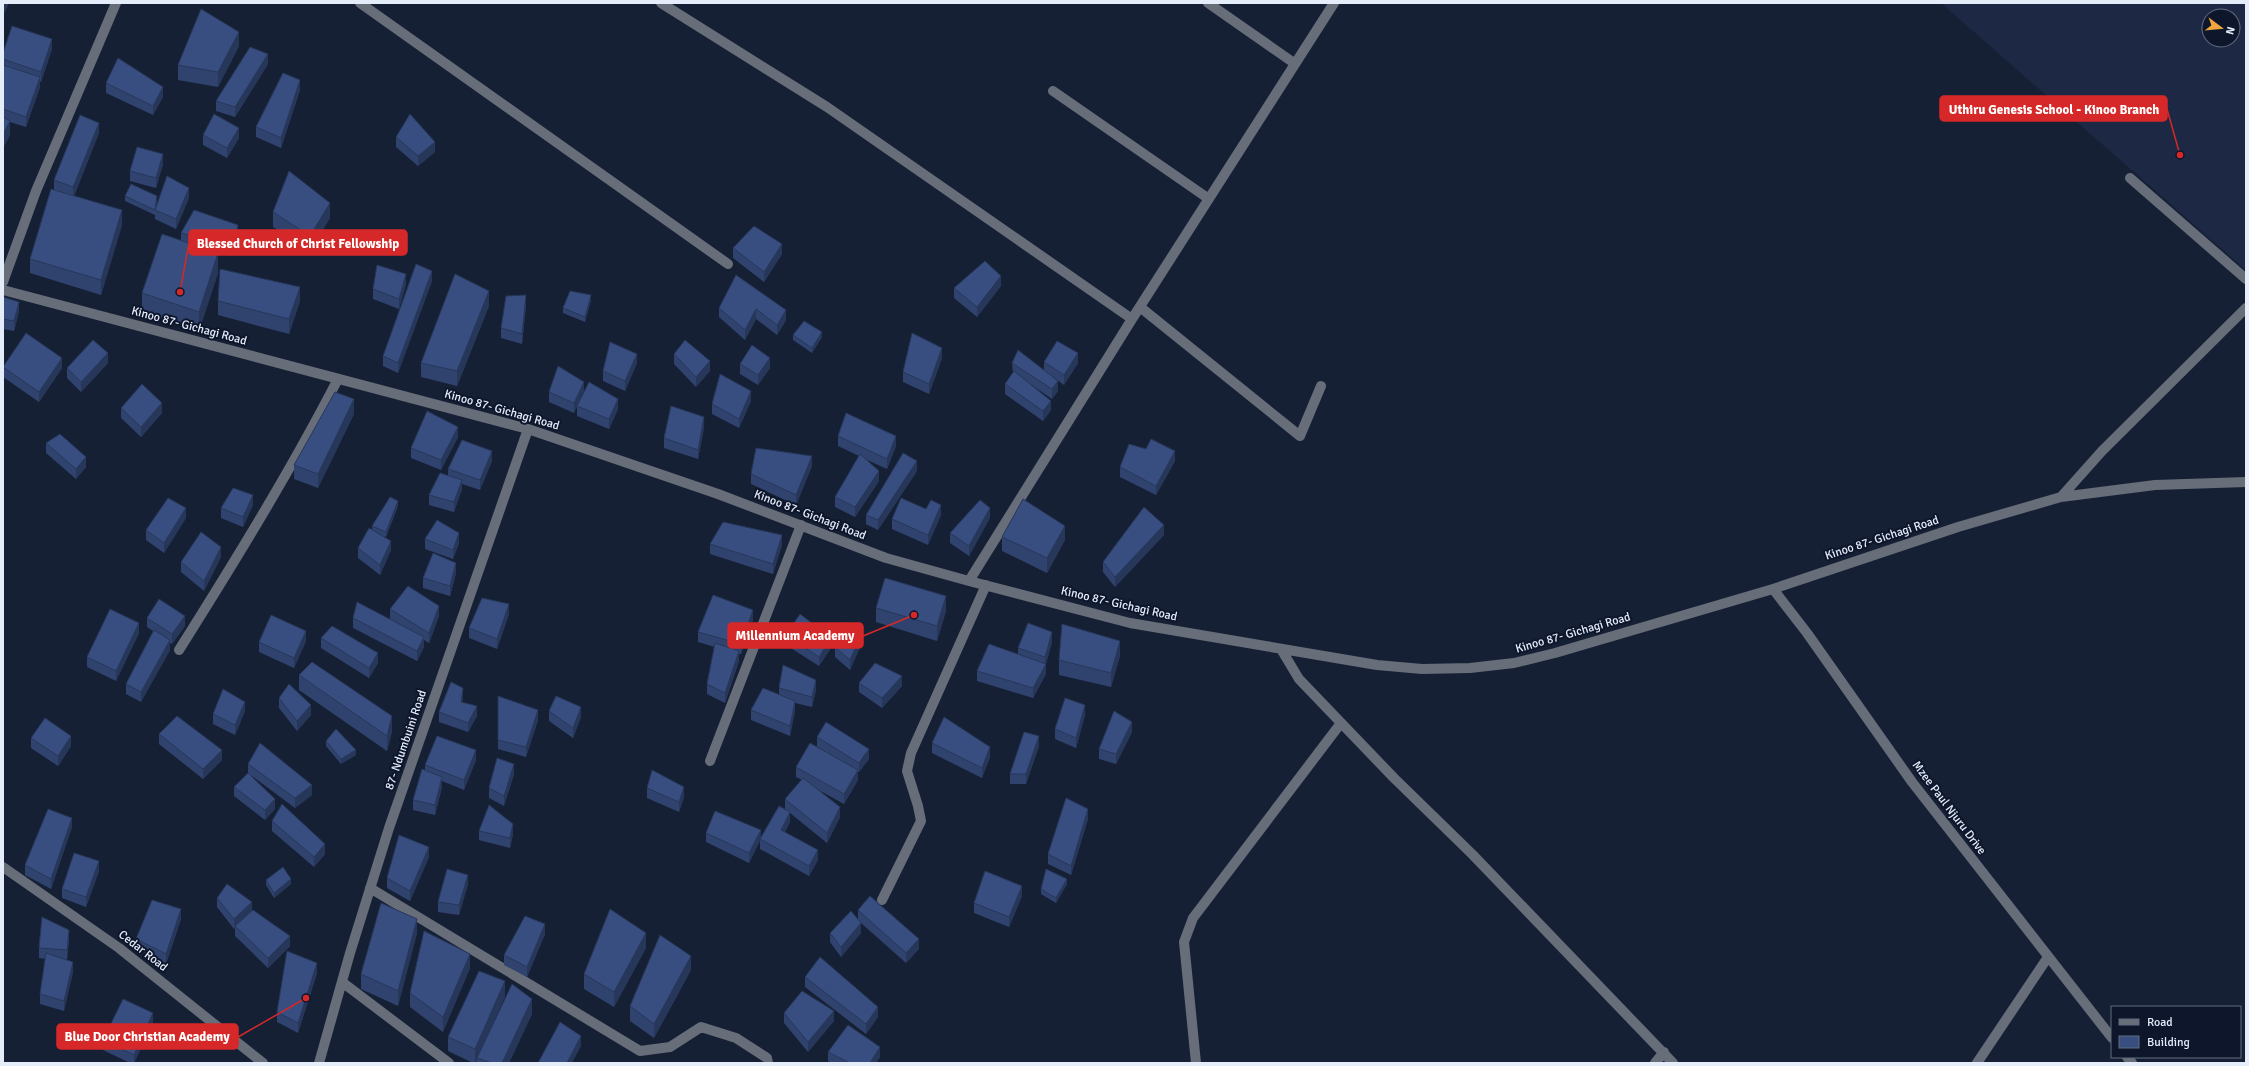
<svg xmlns="http://www.w3.org/2000/svg" width="2249" height="1066" viewBox="0 0 2249 1066" font-family="Signika,sans-serif">
  <style>
    .built { fill: #1d2944; fill-rule: evenodd }
    .lines { fill: none; stroke-linecap: round; stroke-linejoin: round }
    .minor { stroke: #676d79; stroke-width: 10 }
    .wall { fill: #30436e }
    .shaded-wall { fill: #27375a }
    .building { fill: #384e80; stroke: #27375a }
    .labels { text-anchor: middle; dominant-baseline: central; stroke-width: 4; stroke-linejoin: round; paint-order: stroke }
    .street-label { font-size: 12px; fill: #e5edfb; stroke: #0d162b }
    .leader { fill: none; stroke: #d62828; stroke-width: 1.5 }
    .callout-dot { fill: #d62828; stroke: #0d162b; stroke-width: 1.5 }
    .callout { fill: #d62828; stroke: #d62828; stroke-width: 1.5 }
    .callout-label { font-size: 13px; text-anchor: middle; font-weight: bold; fill: #fff }
  </style>
  <rect width="100%" height="100%" fill="#162035"/>
  <path class="built" d="M1941,3H2246V270ZM2209,16H2233V40H2209Z"/>
  <g class="lines">
    <path class="minor" d="M360,3L728,264
      M661,3L827,107L1132,319
      M1208,3L1294,63
      M1053,91L1209,199
      M2130,178L2246,279
      M3,282L36,191L116,3
      M3,290L528,429L718,494L886,558L969,581L1130,623L1377,665L1422,669L1470,668L1514,663L1555,653L1773,589L1958,527L2061,497L2155,485L2246,482
      M1140,307L1300,436L1321,386
      M2061,497L2102,451L2246,308
      M969,581L1132,319L1334,3
      M1773,589L1807,633L1912,782L2112,1038
      M1281,649L1299,679L1394,778L1472,854L1673,1063
      M179,650C235,561 290,472 338,379
      M710,761L801,525
      M3,867L119,948L263,1063
      M370,888L640,1051L670,1047L701,1027L736,1038L767,1058L768,1063
      M882,900L921,821L918,806L907,771L911,753L986,585
      M342,982L449,1063
      M2127,1057L2132,1063
      M319,1063L350,953L389,828L528,429
      M1196,1063L1184,942L1193,918L1341,723
      M1655,1063L1664,1052
      M1977,1063L2048,957"/>
  </g>
  <path class="wall" d="M239,46L218,87L178,80V65Z
    M52,49L41,82L40,81V87L26,127L10,122V135L3,148V53Z
    M268,64L235,117L216,111V101Z
    M106,83L163,97L153,115L106,93Z
    M300,90L281,148L256,137V127Z
    M99,133L74,196L122,225L101,295L30,273V259L54,190V180Z
    M203,135L239,138L227,158L203,145Z
    M396,137L435,152L418,166L396,147Z
    M163,164L156,188L130,181V171Z
    M125,196L157,201L156,205L189,198L176,229L155,219V214V215L125,201Z
    M273,212L330,218L310,250L273,227Z
    M181,233L238,235L232,256L209,250L218,273L199,331L142,312V293L181,241Z
    M733,248L782,254L764,282L733,258Z
    M432,281L398,373L383,366V356Z
    M406,284L399,309L373,299V289Z
    M1001,286L977,317L954,298V288Z
    M3,297L19,311L14,331L3,329Z
    M591,300L585,322L563,313V308Z
    M218,301H300L289,334L218,315Z
    M526,305L522,344L501,338V328Z
    M489,306L457,386L421,377V363Z
    M719,308L786,310V320L777,335L756,319L745,340L719,317Z
    M793,335L822,337L812,353L793,340Z
    M674,354L710,371L696,387L674,364Z
    M942,358L929,394L903,382V372Z
    M1044,362L1078,363L1064,385L1053,377L1058,391L1052,399L1030,384L1051,410L1043,421L1005,394V384L1013,373L1012,363L1044,371Z
    M108,363L81,392L67,378V368Z
    M637,363L625,391L603,381V371Z
    M740,364L770,368L758,385L740,374Z
    M3,366L62,368L39,402L3,377Z
    M584,382L574,413L549,402V392Z
    M751,401L739,428L712,414V404Z
    M577,406L618,409L609,429L577,416Z
    M121,408L162,413L141,437L121,418Z
    M354,414L318,488L294,479V465Z
    M704,427L698,459L664,448V438Z
    M838,436L896,446L887,469L865,459L879,481L855,517L835,507V497L859,456L838,446Z
    M458,437L441,470L411,458V448Z
    M46,443L86,467L76,479L46,453Z
    M492,461L480,490L462,484V489L454,512L429,505V495L448,476V469Z
    M1175,461L1156,495L1120,477V467Z
    M812,466L796,505L751,484V474Z
    M917,471L878,530L866,524V515Z
    M253,505L243,527L221,518V508Z
    M398,506L386,537L384,536L391,550L380,575L358,558V548L372,529V526Z
    M926,509L941,515L928,545L892,529V519Z
    M186,518L164,553L146,540V530Z
    M990,518L969,556L950,543V533Z
    M1164,535L1115,587L1103,572V562Z
    M1002,537L1065,540L1047,573L1002,551Z
    M425,539L459,543L453,559L425,549Z
    M710,544L782,545L773,574L710,554Z
    M221,557L204,591L181,572V562Z
    M456,573L450,596L423,588V578Z
    M876,608L946,611L937,641L876,622Z
    M390,609L439,616L429,643L424,640V647L417,661L353,628V618L390,619Z
    M509,614L497,649L469,638V628Z
    M147,618L185,626L172,644L170,643V650L141,702L126,694V684L153,631L147,627Z
    M753,620L741,654H739V661L725,703L707,694V684L715,647L698,642V632Z
    M139,633L116,681L87,667V657Z
    M786,635L831,648L819,666L786,645Z
    M321,638L378,663L369,678L321,648Z
    M306,641L294,668L259,652V642Z
    M1052,642L1046,664V674L1033,698L977,681V671L1018,654V648Z
    M861,645L850,670L835,657V647Z
    M1120,656L1111,687L1059,675V660Z
    M299,675L392,731L387,751L299,690Z
    M859,683L902,686L882,708L859,692Z
    M779,688L816,690L812,707L795,703V711L790,736L751,720V710L779,694Z
    M498,696L538,720L526,757L498,749Z
    M279,698L311,715L297,731L279,708Z
    M463,698L462,702L477,716L468,732L439,722V712Z
    M245,711L235,735L213,724V714Z
    M549,711L581,717L573,738L549,721Z
    M1085,715L1076,748L1055,739V729Z
    M1132,732L1116,764L1099,759V749Z
    M159,734L222,760L203,779L159,744Z
    M817,737L869,759L859,772H858V780L844,804L815,788L840,817L827,843L790,813V822L785,832L818,860L809,876L760,849V840L749,863L706,842V833L761,839L788,811L785,809V799L802,780L796,777V767L817,747Z
    M31,738L71,746L58,766L31,748Z
    M326,741L356,755L341,764L326,746Z
    M932,743L990,757L982,778L932,753Z
    M1039,746L1026,784H1010V774Z
    M476,760L464,790L442,781V787L435,815L413,810V800L425,771V765Z
    M248,764L312,795L295,808L252,776L275,809L265,820L234,796V787L248,773Z
    M514,774L504,806L489,798V788Z
    M647,788L684,797L679,812L647,798Z
    M1088,819L1071,875L1048,864V854Z
    M272,821L325,854L314,867L272,831Z
    M72,827L51,889L25,875V865Z
    M479,831L513,834L510,848L479,840Z
    M429,857L410,901L387,888V878Z
    M99,871L86,907L62,898V889Z
    M266,880L291,884L274,898L266,885Z
    M468,884L459,915L438,912V902Z
    M1067,884L1056,903L1041,894V889Z
    M1022,896L1009,927L974,913V903Z
    M217,898L252,911L290,946L268,968L235,936V927L234,929L217,907Z
    M858,910L919,949L906,963L861,923V933L841,957L830,942V933L858,919Z
    M181,919L166,964L136,948V939Z
    M417,933L398,1006L361,989V974Z
    M545,934L527,977L504,965V955Z
    M69,940L67,960L73,972L64,1011L40,1004V994L46,959L39,958V948Z
    M646,948L614,1007L584,989V974Z
    M470,968L443,1032L410,1007V993Z
    M691,970L654,1038L630,1021V1006Z
    M317,973L298,1033L277,1022V1012Z
    M805,977L878,1017L866,1034L805,987Z
    M505,996L480,1053L532,1014L509,1063H477V1059L476,1063H473L448,1051V1037Z
    M784,1013L834,1021L808,1052L784,1023Z
    M153,1023L134,1063H130L103,1050V1040Z
    M828,1052L880,1057L876,1063H831L828,1061Z"/>
  <path class="shaded-wall" d="M5,3H9L3,16V6Z
    M239,32V46L218,87V72Z
    M52,39V49L41,82V72Z
    M268,54V64L235,117V107Z
    M40,77V87L26,127V117Z
    M300,80V90L281,148V138Z
    M163,87V97L153,115V106Z
    M10,121V135L3,148V134Z
    M99,123V133L73,197V187Z
    M239,128V138L227,158V148Z
    M435,142V152L418,166V156Z
    M163,154V164L156,188V178Z
    M189,188V198L176,229V219Z
    M330,203V218L310,250V236Z
    M122,210V225L101,295V280Z
    M238,225V235L232,256V247Z
    M782,244V254L764,282V272Z
    M218,253V273L199,331V312Z
    M432,271V281L398,373V363Z
    M406,274V284L399,309V299Z
    M1001,276V286L977,317V307Z
    M300,287V301L289,334V319Z
    M489,291V306L457,386V371Z
    M526,295V305L522,344V334Z
    M591,295V300L585,322V317Z
    M19,302V311L14,331V321Z
    M756,309V319L745,340V330Z
    M786,310V320L777,335V325Z
    M822,332V337L812,353V348Z
    M942,348V358L929,394V384Z
    M108,353V363L81,392V382Z
    M1078,353V363L1064,385V375Z
    M637,354V363L625,391V381Z
    M62,358V368L39,402V392Z
    M770,358V368L758,385V375Z
    M710,361V371L696,387V377Z
    M1058,381V391L1052,399V389Z
    M584,382V392L574,413V403Z
    M751,391V401L739,428V419Z
    M354,399V414L318,488V474Z
    M618,399V409L609,429V419Z
    M1051,401V410L1043,421V411Z
    M162,403V413L141,437V427Z
    M704,417V427L698,459V450Z
    M458,427V437L441,470V460Z
    M896,436V446L887,469V459Z
    M492,451V461L480,490V480Z
    M1175,451V461L1156,495V486Z
    M812,456V466L796,505V495Z
    M86,457V467L76,479V469Z
    M917,461V471L878,530V520Z
    M879,471V481L855,517V507Z
    M462,480V489L454,512V502Z
    M253,495V505L243,527V517Z
    M398,501V506L386,537V532Z
    M941,505V515L928,545V535Z
    M186,508V518L164,553V543Z
    M990,508V518L969,556V546Z
    M1164,525V535L1115,587V577Z
    M1065,526V540L1047,573V558Z
    M459,533V543L453,559V550Z
    M782,535V545L773,574V564Z
    M391,541V550L380,575V565Z
    M221,547V557L204,591V581Z
    M456,563V573L450,596V586Z
    M946,596V611L937,641V626Z
    M509,604V614L497,649V639Z
    M439,606V616L429,643V633Z
    M753,610V620L741,654V644Z
    M185,616V626L172,644V634Z
    M139,623V633L116,681V671Z
    M306,631V641L294,668V658Z
    M1052,632V642L1045,667V657Z
    M861,635V645L850,670V660Z
    M424,637V647L417,661V651Z
    M831,638V648L819,666V657Z
    M170,640V650L141,702V692Z
    M1120,641V656L1111,687V673Z
    M739,651V661L725,703V693Z
    M378,653V663L369,678V668Z
    M1046,664V674L1033,698V688Z
    M902,676V686L882,708V698Z
    M816,680V690L812,707V697Z
    M463,688V698L461,712V702Z
    M795,701V711L790,736V726Z
    M245,702V711L235,735V725Z
    M311,705V715L297,731V721Z
    M1085,705V715L1076,748V738Z
    M477,706V716L468,732V723Z
    M581,707V717L573,738V728Z
    M538,710V720L526,757V747Z
    M392,716V731L387,751V736Z
    M1132,722V732L1116,764V754Z
    M71,736V746L58,766V756Z
    M1039,736V746L1026,784V774Z
    M990,747V757L982,778V768Z
    M869,749V759L859,772V763Z
    M222,750V760L203,779V769Z
    M356,750V755L341,764V759Z
    M476,750V760L464,790V780Z
    M514,764V774L504,806V796Z
    M858,770V780L844,804V794Z
    M442,777V787L435,815V805Z
    M312,785V795L295,808V798Z
    M684,787V797L679,812V802Z
    M275,799V809L265,820V810Z
    M840,807V817L827,843V833Z
    M1088,809V819L1071,875V866Z
    M790,812V822L781,840V830Z
    M72,818V827L51,889V879Z
    M513,824V834L510,848V838Z
    M761,830V839L749,863V853Z
    M325,844V854L314,867V857Z
    M429,847V857L410,901V891Z
    M818,850V860L809,876V866Z
    M99,861V871L86,907V897Z
    M468,875V884L459,915V905Z
    M291,879V884L274,898V893Z
    M1067,879V884L1056,903V898Z
    M1022,886V896L1009,927V917Z
    M252,902V912L235,926V927L234,929V919Z
    M181,909V919L166,964V954Z
    M417,919V933L398,1006V991Z
    M861,923V933L841,957V947Z
    M545,924V934L527,977V967Z
    M69,930V940L67,960V950Z
    M646,933V948L614,1007V992Z
    M290,936V946L268,968V958Z
    M919,939V949L906,963V953Z
    M470,954V968L443,1032V1017Z
    M691,956V970L654,1038V1024Z
    M73,962V972L64,1011V1001Z
    M317,963V973L298,1033V1023Z
    M505,981V996L475,1063V1049Z
    M532,999V1014L509,1063H502Z
    M878,1007V1017L866,1034V1024Z
    M834,1011V1021L808,1052V1042Z
    M153,1013V1023L134,1063V1055Z
    M581,1036V1046L572,1063H567Z
    M880,1047V1057L876,1063H870Z"/>
  <path class="building" d="M201,9L239,32L218,72L178,65Z
    M12,26L52,39L41,72L3,59V53Z
    M250,47L268,54L235,107L216,101Z
    M118,58L163,87L153,106L106,83Z
    M3,65L40,77L26,117L3,109Z
    M283,73L300,80L281,138L256,127Z
    M214,114L239,128L227,148L203,135Z
    M410,114L435,142L418,156L396,137Z
    M80,115L99,123L73,187L54,180Z
    M3,117L10,121L3,134Z
    M137,147L163,154L156,178L130,171Z
    M289,171L330,203L310,236L273,212Z
    M167,176L189,188L176,219L155,210Z
    M131,184L157,196L155,210L125,196Z
    M51,189L122,210L101,280L30,259Z
    M194,210L238,225L232,247L181,233Z
    M754,226L782,244L764,272L733,248Z
    M162,234L218,253L199,312L142,293Z
    M985,261L1001,276L977,307L954,288Z
    M416,264L432,271L398,363L383,356Z
    M377,265L406,274L399,299L373,289Z
    M220,269L300,287L289,319L218,301Z
    M455,274L489,291L457,371L421,363Z
    M736,275L786,310L777,325L756,309L745,330L719,308Z
    M570,291L591,295L585,317L563,308Z
    M526,295L522,334L501,328L506,296Z
    M3,297L19,302L14,321L3,319Z
    M804,321L822,332L812,348L793,335Z
    M26,333L62,358L39,392L3,367Z
    M912,333L942,348L929,384L903,372Z
    M93,340L108,353L81,382L67,368Z
    M685,340L710,361L696,377L674,354Z
    M1057,341L1078,353L1064,375L1044,362Z
    M610,342L637,354L625,381L603,371Z
    M752,345L770,358L758,375L740,364Z
    M1018,350L1058,381L1052,389L1012,363Z
    M558,366L584,382L574,403L549,392Z
    M1014,371L1051,401L1043,411L1005,384Z
    M720,374L751,391L739,419L712,404Z
    M589,382L618,399L609,419L577,406Z
    M142,384L162,403L141,427L121,408Z
    M335,392L354,399L318,474L294,465Z
    M671,406L704,417L698,450L664,438Z
    M427,411L458,427L441,460L411,448Z
    M846,413L896,436L887,459L838,436Z
    M60,434L86,457L76,469L46,443Z
    M1151,439L1175,451L1156,486L1120,467L1129,444L1146,449Z
    M462,440L492,451L480,480L448,469Z
    M756,448L812,456L796,495L751,474Z
    M903,453L917,461L878,520L866,515Z
    M860,454L879,471L855,507L835,497Z
    M440,473L462,480L454,502L429,495Z
    M233,488L253,495L243,517L221,508Z
    M390,497L398,501L386,532L372,526Z
    M168,498L186,508L164,543L146,530Z
    M901,498L926,509L931,500L941,505L928,535L892,519Z
    M1023,499L1065,526L1047,558L1002,537Z
    M980,500L990,508L969,546L950,533Z
    M1144,507L1164,525L1115,577L1103,562Z
    M437,520L459,533L453,550L425,539Z
    M723,522L782,535L773,564L710,544Z
    M369,528L391,541L380,565L358,548Z
    M201,532L221,547L204,581L181,562Z
    M433,553L456,563L450,586L423,578Z
    M885,578L946,596L937,626L876,608Z
    M408,586L439,606L429,633L390,609Z
    M713,595L753,610L741,644L698,632Z
    M482,598L509,604L497,639L469,628Z
    M159,599L185,616L172,634L147,618Z
    M357,602L424,637L417,651L353,618Z
    M110,609L139,623L116,671L87,657Z
    M800,614L831,638L819,657L786,635Z
    M271,615L306,631L294,658L259,642Z
    M847,622L861,635L850,660L835,647Z
    M1028,623L1052,632L1045,657L1018,648Z
    M1062,624L1120,641L1111,673L1059,660Z
    M332,626L378,653L369,668L321,638Z
    M154,630L170,640L141,692L126,684Z
    M715,643L739,651L725,693L707,684Z
    M989,644L1046,664L1033,688L977,671Z
    M312,662L392,716L387,736L299,675Z
    M875,663L902,676L882,698L859,683Z
    M783,665L816,680L812,697L779,688Z
    M451,682L463,688L461,702L477,706L468,723L439,712Z
    M289,684L311,705L297,721L279,698Z
    M763,688L795,701L790,726L751,710Z
    M223,689L245,702L235,725L213,714Z
    M498,696L538,710L526,747L498,740Z
    M556,696L581,707L573,728L549,711Z
    M1065,698L1085,705L1076,738L1055,729Z
    M1114,711L1132,722L1116,754L1099,749Z
    M177,716L222,750L203,769L159,734Z
    M944,717L990,747L982,768L932,743Z
    M45,718L71,736L58,756L31,738Z
    M826,722L869,749L859,763L817,737Z
    M336,729L356,750L341,759L326,741Z
    M1024,732L1039,736L1026,774H1010Z
    M437,736L476,750L464,780L425,765Z
    M260,743L312,785L295,798L248,764Z
    M810,743L858,770L844,794L796,767Z
    M497,758L514,764L504,796L489,788Z
    M422,769L442,777L435,805L413,800Z
    M652,770L684,787L679,802L647,788Z
    M248,773L275,799L265,810L234,787Z
    M803,778L840,807L827,833L785,799Z
    M1066,798L1088,809L1071,866L1048,854Z
    M282,804L325,844L314,857L272,821Z
    M489,805L513,824L510,838L479,831Z
    M779,806L790,812L781,830L818,850L809,866L760,839Z
    M48,809L72,818L51,879L25,865Z
    M715,811L761,830L749,853L706,833Z
    M399,835L429,847L410,891L387,878Z
    M74,853L99,861L86,897L62,889Z
    M283,867L291,879L274,893L266,880Z
    M447,869L468,875L459,905L438,902Z
    M1046,869L1067,879L1056,898L1041,889Z
    M985,871L1022,886L1009,917L974,903Z
    M227,884L252,902L234,919L217,898Z
    M870,896L919,939L906,953L858,910Z
    M152,900L181,909L166,954L136,939Z
    M381,903L417,919L398,991L361,974Z
    M610,909L646,933L614,992L584,974Z
    M253,910L290,936L268,958L235,926Z
    M851,911L861,923L841,947L830,933Z
    M525,916L545,924L527,967L504,955Z
    M42,917L69,930L67,950L39,948Z
    M424,931L470,954L443,1017L410,993Z
    M660,935L691,956L654,1024L630,1006Z
    M287,951L317,963L298,1023L277,1012Z
    M46,953L73,962L64,1001L40,994Z
    M820,957L878,1007L866,1024L805,977Z
    M479,971L505,981L475,1049L448,1037Z
    M512,984L532,999L502,1063H492L477,1058Z
    M802,991L834,1011L808,1042L784,1013Z
    M123,999L153,1013L134,1055L103,1040Z
    M560,1022L581,1036L567,1063H538Z
    M848,1025L880,1047L870,1063H850L828,1052Z"/>
  <g class="labels">
    <g class="street-label">
      <text transform="translate(189 326) rotate(15)">Kinoo 87- Gichagi Road</text>
      <text transform="translate(502 410) rotate(16)">Kinoo 87- Gichagi Road</text>
      <text transform="translate(810 515) rotate(21)">Kinoo 87- Gichagi Road</text>
      <text transform="translate(1882 538) rotate(-18)">Kinoo 87- Gichagi Road</text>
      <text transform="translate(1119 604) rotate(13)">Kinoo 87- Gichagi Road</text>
      <text transform="translate(1573 633) rotate(-16)">Kinoo 87- Gichagi Road</text>
      <text transform="translate(406 740) rotate(-71)">87- Ndumbuini Road</text>
      <text transform="translate(1949 808) rotate(53)">Mzee Paul Njuru Drive</text>
      <text transform="translate(143 951) rotate(38)">Cedar Road</text>
    </g>
  </g>
  <path class="leader" d="M2180 155L2167 109M180 292L189 243M914 615L863 636M306 998L238 1037"/>
  <g class="callout-dot">
    <circle cx="2180" cy="155" r="4"/>
    <circle cx="180" cy="292" r="4"/>
    <circle cx="914" cy="615" r="4"/>
    <circle cx="306" cy="998" r="4"/>
  </g>
  <g class="callout">
    <rect x="1940" y="96" width="227" height="25" rx="4"/>
    <rect x="189" y="230" width="218" height="25" rx="4"/>
    <rect x="728" y="623" width="135" height="25" rx="4"/>
    <rect x="57" y="1024" width="181" height="25" rx="4"/>
  </g>
  <g class="callout-label">
    <text x="2054" y="114">Uthiru Genesis School - Kinoo Branch</text>
    <text x="298" y="248">Blessed Church of Christ Fellowship</text>
    <text x="795" y="640">Millennium Academy</text>
    <text x="147" y="1041">Blue Door Christian Academy</text>
  </g>
  <rect width="2249" height="1066" fill="none" stroke="#e5edfb" stroke-width="8"/>
  <rect x="2111" y="1006" width="130" height="52" fill="#0d162b" stroke="#636c7e"/>
  <rect x="2119" y="1019" width="20" height="6" fill="#676d79" stroke="#636c7e"/>
  <text x="2147" y="1026" font-size="12" fill="#e5edfb">Road</text>
  <rect x="2119" y="1036" width="20" height="12" fill="#384e80" stroke="#636c7e"/>
  <text x="2147" y="1046" font-size="12" fill="#e5edfb">Building</text>
  <g transform="translate(2221 28) rotate(106)"><circle r="19" fill="#0d162b" stroke="#636c7e"/>
  <path d="M0-3L7 15L0 10L-7 15Z" fill="#f0a63e"/>
  <text y="-6" font-size="11" font-weight="bold" text-anchor="middle" fill="#e5edfb">N</text>
  </g>
</svg>
